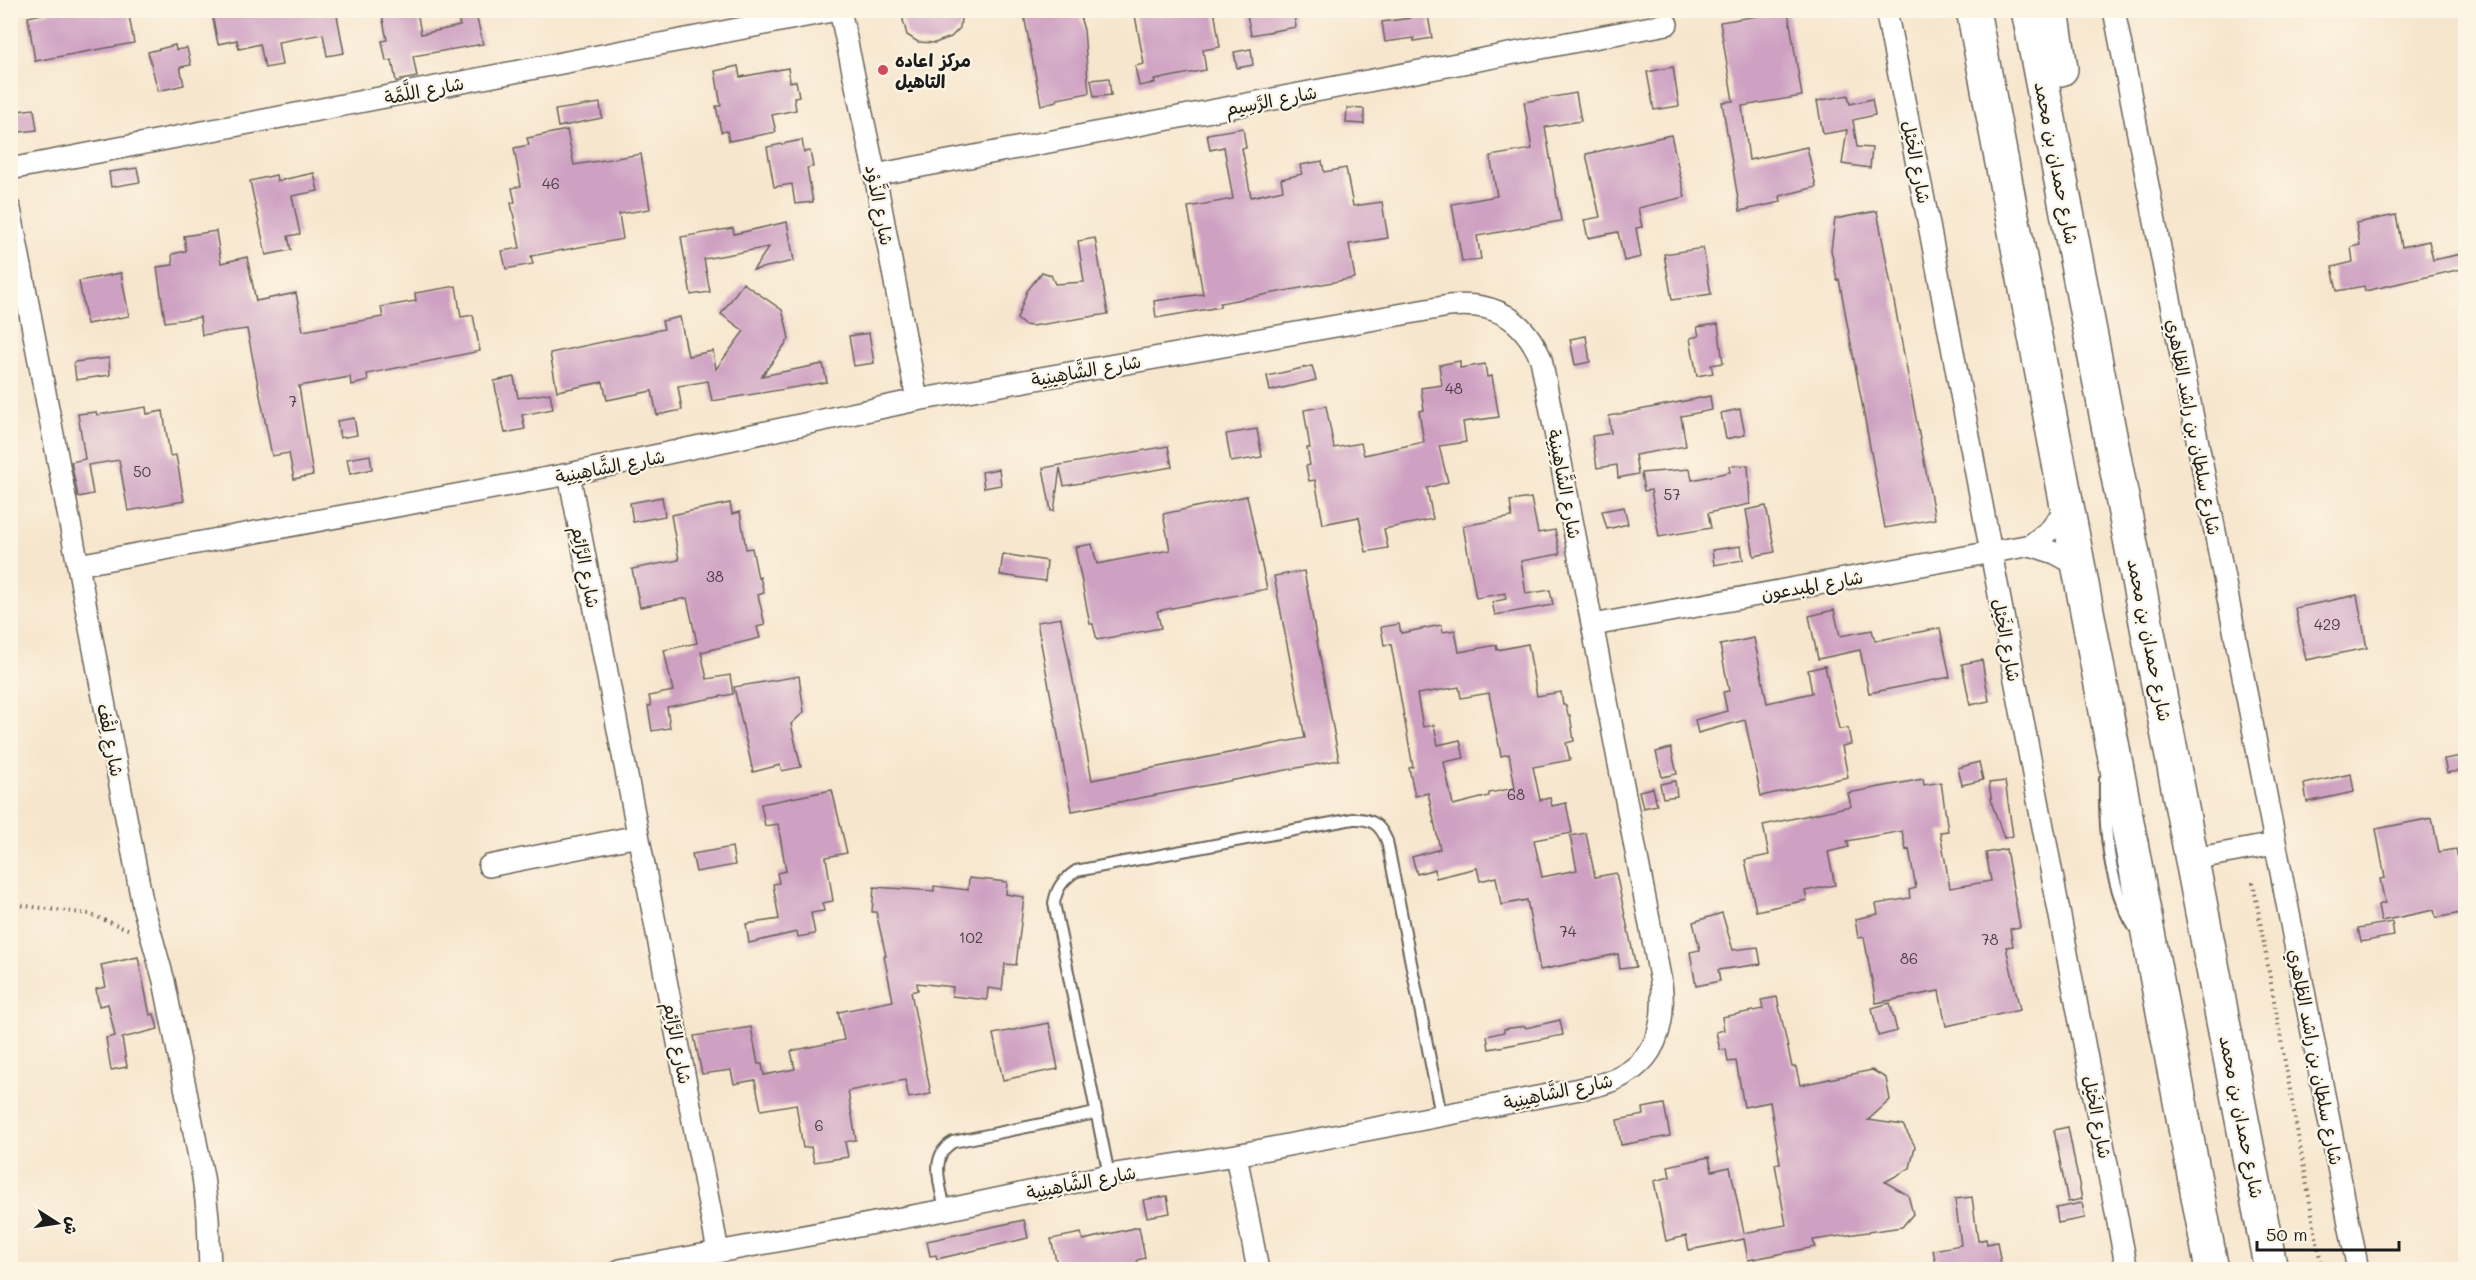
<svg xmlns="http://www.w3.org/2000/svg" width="2476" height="1280" viewBox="0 0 2476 1280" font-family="Mali,'Playpen Sans Arabic',sans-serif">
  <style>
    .building { fill: #cea0c2; fill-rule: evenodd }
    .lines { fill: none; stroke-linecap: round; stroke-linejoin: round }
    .service-casing { stroke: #69635a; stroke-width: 14 }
    .minor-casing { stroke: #69635a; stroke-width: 24 }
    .primary-casing { stroke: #69635a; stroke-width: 36 }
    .path { stroke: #69635a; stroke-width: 4; stroke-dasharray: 1.5 4.5; stroke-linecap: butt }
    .service { stroke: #fff; stroke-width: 10 }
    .minor { stroke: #fff; stroke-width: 21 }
    .primary { stroke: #fff; stroke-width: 33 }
    .poi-dot { fill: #d1495b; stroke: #fcf5e5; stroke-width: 2 }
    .labels { text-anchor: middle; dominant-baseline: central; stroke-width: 4.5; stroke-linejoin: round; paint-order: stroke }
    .number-label { font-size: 15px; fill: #483d46 }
    .poi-label { font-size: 18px; font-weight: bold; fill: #1c1c1c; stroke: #fcf5e5; text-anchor: start }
    .street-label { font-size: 18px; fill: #1c1c1c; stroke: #fcf5e5 }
  </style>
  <rect width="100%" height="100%" fill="#fcf5e5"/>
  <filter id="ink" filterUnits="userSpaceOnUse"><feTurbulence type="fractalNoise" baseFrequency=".0167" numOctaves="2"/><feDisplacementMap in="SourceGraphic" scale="12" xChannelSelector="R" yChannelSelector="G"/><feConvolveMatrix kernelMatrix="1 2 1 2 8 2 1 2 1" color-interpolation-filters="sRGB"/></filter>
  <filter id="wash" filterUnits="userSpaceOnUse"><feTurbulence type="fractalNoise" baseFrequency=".008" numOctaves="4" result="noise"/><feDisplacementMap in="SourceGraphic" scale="24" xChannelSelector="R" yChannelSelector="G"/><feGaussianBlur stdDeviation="1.35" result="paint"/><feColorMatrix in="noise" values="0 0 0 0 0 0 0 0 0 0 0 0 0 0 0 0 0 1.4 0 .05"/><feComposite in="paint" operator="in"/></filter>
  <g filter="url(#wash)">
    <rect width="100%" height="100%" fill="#f7e6ce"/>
    <g id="blocks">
      <path class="building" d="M60,10H128L134,43L35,61L28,17Z
        M229,10H336L344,53L327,56L323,34L278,42L282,65L265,68L260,44L239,49L237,40L218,44L212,14Z
        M381,10H417L421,34L460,26L456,10H475L483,44L413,56L417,77L396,81L392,60L386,61L382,41L387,40Z
        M904,10H962L960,28L951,37L935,43L918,42L907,35L903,20Z
        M1023,10H1078L1084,30L1089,93L1057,99V101L1041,105Z
        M1134,10H1214L1220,47L1203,50L1206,70L1154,80L1155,83L1139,86L1135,66L1144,64Z
        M1246,10H1293L1296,27L1251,35Z
        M1409,10H1427L1432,38L1414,41V38L1385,42L1382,22L1410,18Z
        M1788,11L1802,96L1742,106L1749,160L1807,147L1816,187L1780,196L1781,202L1740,211L1722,102L1733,101L1720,22Z
        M175,45L176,50L187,48L191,65L180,67L184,85L158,91L148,52Z
        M1251,49L1253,65L1237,68L1234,52Z
        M738,66L740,77L788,68L790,82L796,81L799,96L794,97L796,110L772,115L776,132L729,141L727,131L721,132L716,106H721L715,71Z
        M1673,67L1679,106L1654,110L1647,72Z
        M1109,78L1111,95L1094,97L1091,80Z
        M1576,93L1581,121L1545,127L1561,221L1477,236L1481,259L1462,262L1452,204L1497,196L1490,156L1532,149L1524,102Z
        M1848,95L1850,104L1872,99L1875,115L1853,120L1857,147L1872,148L1870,168L1842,164L1847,130L1823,134L1817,101Z
        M600,103L602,118L558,127L555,110Z
        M1347,108L1364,109V124L1346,123Z
        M34,109L37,130L20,132L17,111Z
        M1243,128L1246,148H1242L1251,197L1283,190L1281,179L1302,174L1300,165L1322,161L1324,172L1346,168L1353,206L1382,202L1388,238L1349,244L1355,278L1220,303V307L1156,318L1154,301L1203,294L1188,207L1233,199L1224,147L1210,150L1207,134Z
        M567,130L574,165L641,154L650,209L619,214L623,239L531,256L533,264L506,269L502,251L520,248L511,203L515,202L512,188L521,186L514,148L529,145L527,138Z
        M1671,135L1685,197L1638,208L1642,227L1636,228L1641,257L1624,261L1618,232L1588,238L1584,220L1600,217L1586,154Z
        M802,140L804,152L810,151L813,167L807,168L813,202L795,204L792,184L774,187L767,147Z
        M137,168L140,182L111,187L109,172Z
        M314,173L318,191L292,196L300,234L288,236L291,250L266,255L250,181L276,175L277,181Z
        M1877,211L1935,519L1885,528L1839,279L1837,280L1831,250L1835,219Z
        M2396,215L2402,247L2429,241L2433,260L2466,253V268L2365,291L2364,286L2337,291L2332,267L2353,262L2351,247L2360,245L2356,223Z
        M787,222L794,261L753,270L769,247L704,259L710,292L691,295L681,237L733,228L734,234Z
        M216,231L221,263L247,257L256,301L296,293L303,331L383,317L381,307L416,301L415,293L456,286L461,317L473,315L480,351L367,374L368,381L351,385L350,377L299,386L313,475L294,479L289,453L272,456L247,329L202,335L200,317L165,322L157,267L173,265L172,254L186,251L184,236Z
        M1095,238L1108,314L1032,326L1024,325L1017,319L1027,291L1042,272L1051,275L1055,284L1084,282L1078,241Z
        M1703,248L1711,294L1672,300L1664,254Z
        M121,273L129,316L87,324L79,281Z
        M743,283L782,310L786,324L789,339L762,376L823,364L827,382L712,401L708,381L678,386L682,410L657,415L652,391L607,400L603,382L557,391L550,353L664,329L662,321L680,317L688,356L713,351L716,369L744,331L721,314Z
        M1718,324L1723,363L1711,365L1713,373L1697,376L1690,338L1699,336L1697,327Z
        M869,333L874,363L854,366L849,336Z
        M1586,336L1590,362L1575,365L1570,339Z
        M109,358L110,375L76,380L74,362Z
        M1460,361V368L1485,364L1487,377L1492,376L1499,417L1463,422L1466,442L1439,446L1448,482L1427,488L1433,519L1384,529L1388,548L1366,552L1359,517L1323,524L1315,480L1309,481L1306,466L1310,465L1307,448H1310L1304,410L1326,406L1334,448L1361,443L1364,455L1424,442L1419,411L1424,410L1421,388L1442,385L1439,365Z
        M1312,366L1316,380L1270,391L1267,376Z
        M514,377L518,398L550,393L553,409L522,415L525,429L505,433L494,381Z
        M1710,396L1712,410L1681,416L1686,446L1635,455L1638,474L1618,478L1617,465L1597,468L1592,436L1611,433L1609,416Z
        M146,407L147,414L163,411L170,456L176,455L184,501L128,511L119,460L88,465L93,494L78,497L71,462L85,459L78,414L96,412L97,415Z
        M1740,409L1745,435L1726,439L1721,413Z
        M354,418L357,435L340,438L337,421Z
        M1257,429L1262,457L1231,462L1226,434Z
        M1168,446L1172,467L1064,486L1060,468L1054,511H1051L1043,468Z
        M370,455L372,469L350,474L347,459Z
        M1748,465L1750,504L1708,513L1711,528L1659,537L1651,490L1644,491L1641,473L1690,469L1692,480L1730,472L1729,466Z
        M999,469L1001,485L984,488L982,472Z
        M1247,496L1267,589L1157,611L1161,628L1097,640L1093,624H1090L1075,547L1092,544L1097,564L1170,550L1163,514Z
        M662,497L665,516L633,522L630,503Z
        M1531,498L1538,533L1555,530L1560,554L1521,561L1526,594L1550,590L1553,605L1495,615L1492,602L1506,599L1505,593L1476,598L1463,526L1512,517L1510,501Z
        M730,503L732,514L740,512L746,549L752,548L758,578L760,577L764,593L758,595L765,625L757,627L760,638L701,652L707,679L730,675L733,694L667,707L670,728L652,731L648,706H651L649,696L673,691L664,650L697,643L687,598L640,607L632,569L679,560L671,515Z
        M1766,506L1775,552L1754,556L1746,510Z
        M1624,507L1628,524L1607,529L1602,511Z
        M1741,546L1743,560L1714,565L1712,550Z
        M1003,554L1047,561L1045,581L1000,575Z
        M1304,571L1339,760L1072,811L1037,622L1061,618L1092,780L1305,738L1274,576Z
        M2357,595L2367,648L2306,660L2295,608Z
        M1834,610L1840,636L1872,630L1875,641L1940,628L1950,677L1869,693L1860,650L1818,659L1809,616Z
        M1399,624L1401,633L1441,625L1443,632L1455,630L1459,652L1496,645L1497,650L1528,644L1537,696L1561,692L1563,705H1566L1568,715H1570L1574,741L1566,743L1570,760L1533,767L1540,800L1550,798L1552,806L1566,803L1572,833L1534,840L1542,877L1577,870L1570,836L1586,833L1595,877L1616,873L1636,967L1620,969L1618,954L1540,970L1527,900L1501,905L1496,877L1480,881L1477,868L1436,878L1435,869L1417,874L1412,857L1440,849L1428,793L1415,796L1409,768L1413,767L1391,644L1384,645L1381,627ZM1459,687L1461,698L1489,693L1501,756L1509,754L1515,788L1489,793V796L1453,805L1444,762L1464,758L1460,740L1438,745L1434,725L1423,727L1417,694Z
        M1754,638L1767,703L1812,693L1808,670L1825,666L1839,729L1848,728L1851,744L1842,746L1848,777L1761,796L1745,720L1698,733L1695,720L1727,711L1723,692L1729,691L1720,645Z
        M1982,660L1989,701L1970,705L1962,664Z
        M799,676L804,712L791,724L801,767L782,771L780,765L753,772L734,687Z
        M1671,748L1677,774L1662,777L1656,752Z
        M2461,756L2464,770L2447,773L2444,759Z
        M1979,762L1983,780L1962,785L1958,768Z
        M2351,774L2354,792L2307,802L2304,784Z
        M1923,779L1924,785L1941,782L1948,831L1940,832L1950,888L1991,881L1986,853L2006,849L2020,927L2010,929L2013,946L2006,947L2020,1010L1946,1026L1939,991L1876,1003L1864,937L1858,938L1855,919L1878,914L1876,904L1910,898L1909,890L1916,888L1909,849L1906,850L1902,831L1847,841L1849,847L1828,852L1835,885L1805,891L1807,900L1756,911L1745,860L1769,855L1763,825L1851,806L1848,793Z
        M1675,781L1677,796L1663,798L1660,784Z
        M2005,781L2013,836L2004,838L1992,804L1989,783Z
        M1653,788L1657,805L1643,808L1639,791Z
        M832,790L847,853L826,857L833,901L822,903L824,911L811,913L815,934L798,937L797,932L749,943L746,924L779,919L773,884L779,883L777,873L786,871L778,824L765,826L761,804Z
        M2432,818L2439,852L2456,849L2466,898V912L2436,918L2434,910L2381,921L2378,905L2385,903L2380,879L2385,878L2376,829Z
        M732,847L735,865L696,872L692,854Z
        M969,878L1007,882L1006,894L1024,897L1016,965L1005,964L1002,990L988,988L987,1000L952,996L953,987L917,983L918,990L911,992L931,1094L909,1098L905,1080L848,1091L856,1140L845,1142L848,1157L814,1162L811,1147L803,1148L796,1104L761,1110L755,1080L734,1084L731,1070L702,1074L694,1036L751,1027L758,1064H762L764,1075L795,1069L791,1051L844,1040L838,1012L893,1001L884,956H886L876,912H872L874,887L934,891V886L968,890Z
        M1722,913L1733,950L1758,947L1761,964L1718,970L1720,981L1696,986L1690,952L1700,950L1693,922Z
        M2392,922L2394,936L2361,942L2358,928Z
        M138,957L150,1015L154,1014L158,1029L122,1038L127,1067L111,1070L106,1038L115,1036L108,1004L99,1006L96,989L106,987L101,965Z
        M1777,997L1792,1067H1796L1800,1085L1872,1070L1886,1078L1890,1100L1868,1120L1903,1125L1915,1146L1910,1168L1885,1182L1908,1195L1913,1214L1902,1227L1813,1240L1815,1247L1748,1260L1744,1239L1689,1250L1686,1236L1666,1241L1654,1181L1670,1177L1668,1166L1709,1157L1712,1171L1730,1167L1744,1233L1786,1225L1775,1164L1780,1163L1770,1102L1744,1107L1736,1061L1728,1062L1726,1049L1720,1050L1716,1032L1724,1030L1722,1017L1763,1009L1761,1000Z
        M1890,1003L1897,1031L1878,1036L1872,1008Z
        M1560,1020L1563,1035L1489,1049L1487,1036L1504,1032V1029L1525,1026L1526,1028Z
        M1049,1023L1058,1069L1003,1080L993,1034Z
        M1664,1104L1670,1136L1621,1145L1617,1120L1644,1115L1643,1108Z
        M2068,1127L2082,1199L2068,1202L2054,1130Z
        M1167,1196L1170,1213L1147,1217L1143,1200Z
        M1972,1197L1978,1241L1986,1239L1987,1244L1997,1242L2002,1269H1937L1933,1250L1961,1245L1955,1199Z
        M2082,1203L2085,1218L2058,1223L2056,1208Z
        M1024,1220L1028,1238L937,1259L936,1255L930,1256L927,1241Z
        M1139,1227L1145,1258L1137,1260L1139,1269H1058L1051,1239L1081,1233L1083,1240Z"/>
    </g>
  </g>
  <g filter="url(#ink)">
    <use href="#blocks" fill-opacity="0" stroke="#69635a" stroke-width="1.5"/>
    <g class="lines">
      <g class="service-casing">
        <path id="service" d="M2105,779C2104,828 2108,884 2134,927
          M1109,1175L1054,903C1057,887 1063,880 1076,871L1353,819C1371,818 1380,824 1387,841L1441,1115
          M945,1210C941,1186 928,1157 953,1142L1096,1113"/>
      </g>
      <g class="minor-casing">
        <path id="minor" d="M840,10L875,175L917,400
          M1886,10L1928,220L2127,1270
          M2114,10L2358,1270
          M10,169L837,10
          M875,175L1667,24
          M10,209L143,906L164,981L203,1177L208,1217L210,1270
          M569,474L718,1251
          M2031,545L2055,553L2077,565
          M78,565L569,474L917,400L1449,306C1493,301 1523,317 1541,359L1661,982C1668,1038 1648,1075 1590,1087L1236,1155L1109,1175L945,1210L620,1270
          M1593,625L2031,545L2051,529L2067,507
          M2193,859L2275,844
          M489,866L638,836
          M1236,1155L1258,1270"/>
      </g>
      <g class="primary-casing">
        <path id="primary" d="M1973,10L2212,1270
          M2028,10L2271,1270
          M2052,10L2061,69"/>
      </g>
      <path class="path" d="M2253,882L2322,1270
        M10,904L89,914L130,930"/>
      <use href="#service" class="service"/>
      <use href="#minor" class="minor"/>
      <use href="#primary" class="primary"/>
    </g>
  </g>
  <circle class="poi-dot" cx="883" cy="70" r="6"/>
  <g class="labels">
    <g class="number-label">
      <text x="551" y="183">46</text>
      <text x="1454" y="388">48</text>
      <text x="293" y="401">7</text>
      <text x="142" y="471">50</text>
      <text x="1672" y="494">57</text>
      <text x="715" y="576">38</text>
      <text x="2327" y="624">429</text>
      <text x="1516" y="794">68</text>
      <text x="1568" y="931">74</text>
      <text x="971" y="937">102</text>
      <text x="1990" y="939">78</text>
      <text x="1909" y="958">86</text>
      <text x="819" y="1125">6</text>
    </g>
    <g class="poi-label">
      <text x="895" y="60">مركز اعاده<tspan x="895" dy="21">التاهيل</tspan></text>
    </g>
    <g class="street-label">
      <text transform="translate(424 90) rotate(-11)">شارع اللَّمَّة</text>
      <text transform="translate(1271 100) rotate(-11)">شارع الرَّسِيم</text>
      <text transform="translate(1917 162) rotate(79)">شارع الخَيْل</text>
      <text transform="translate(2057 163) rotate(79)">شارع حمدان بن محمد</text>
      <text transform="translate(880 205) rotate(79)">شارع الذَّوْد</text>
      <text transform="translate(1086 370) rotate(-10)">شارع الشَّاهِينِية</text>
      <text transform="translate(2194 427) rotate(79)">شارع سلطان بن راشد الظاهري</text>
      <text transform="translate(610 466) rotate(-11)">شارع الشَّاهِينِية</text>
      <text transform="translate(1565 484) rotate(79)">شارع الشَّاهِينِية</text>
      <text transform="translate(586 567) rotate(79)">شارع الرَّائِم</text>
      <text transform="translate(1812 585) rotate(-10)">شارع المبدعون</text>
      <text transform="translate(2007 640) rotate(79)">شارع الخَيْل</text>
      <text transform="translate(2150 640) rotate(79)">شارع حمدان بن محمد</text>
      <text transform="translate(111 740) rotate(79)">شارع لِقْف</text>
      <text transform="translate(678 1043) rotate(79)">شارع الرَّائِم</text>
      <text transform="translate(2316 1057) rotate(79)">شارع سلطان بن راشد الظاهري</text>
      <text transform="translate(1558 1091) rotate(-12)">شارع الشَّاهِينِية</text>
      <text transform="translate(2098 1117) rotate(79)">شارع الخَيْل</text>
      <text transform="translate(2242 1117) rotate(79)">شارع حمدان بن محمد</text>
      <text transform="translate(1081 1182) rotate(-11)">شارع الشَّاهِينِية</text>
    </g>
  </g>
  <rect width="2476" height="1280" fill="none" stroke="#fcf5e5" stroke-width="36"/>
  <g transform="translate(57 1223) rotate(102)" stroke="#fcf5e5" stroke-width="4.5" paint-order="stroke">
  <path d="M0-4.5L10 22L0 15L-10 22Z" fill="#1c1c1c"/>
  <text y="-9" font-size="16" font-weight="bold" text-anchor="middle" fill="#1c1c1c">ش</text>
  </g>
  <path d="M2257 1241v9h142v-9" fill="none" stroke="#1c1c1c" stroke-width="3"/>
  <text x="2266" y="1241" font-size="18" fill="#1c1c1c" stroke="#fcf5e5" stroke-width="4.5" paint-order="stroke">50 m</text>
</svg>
